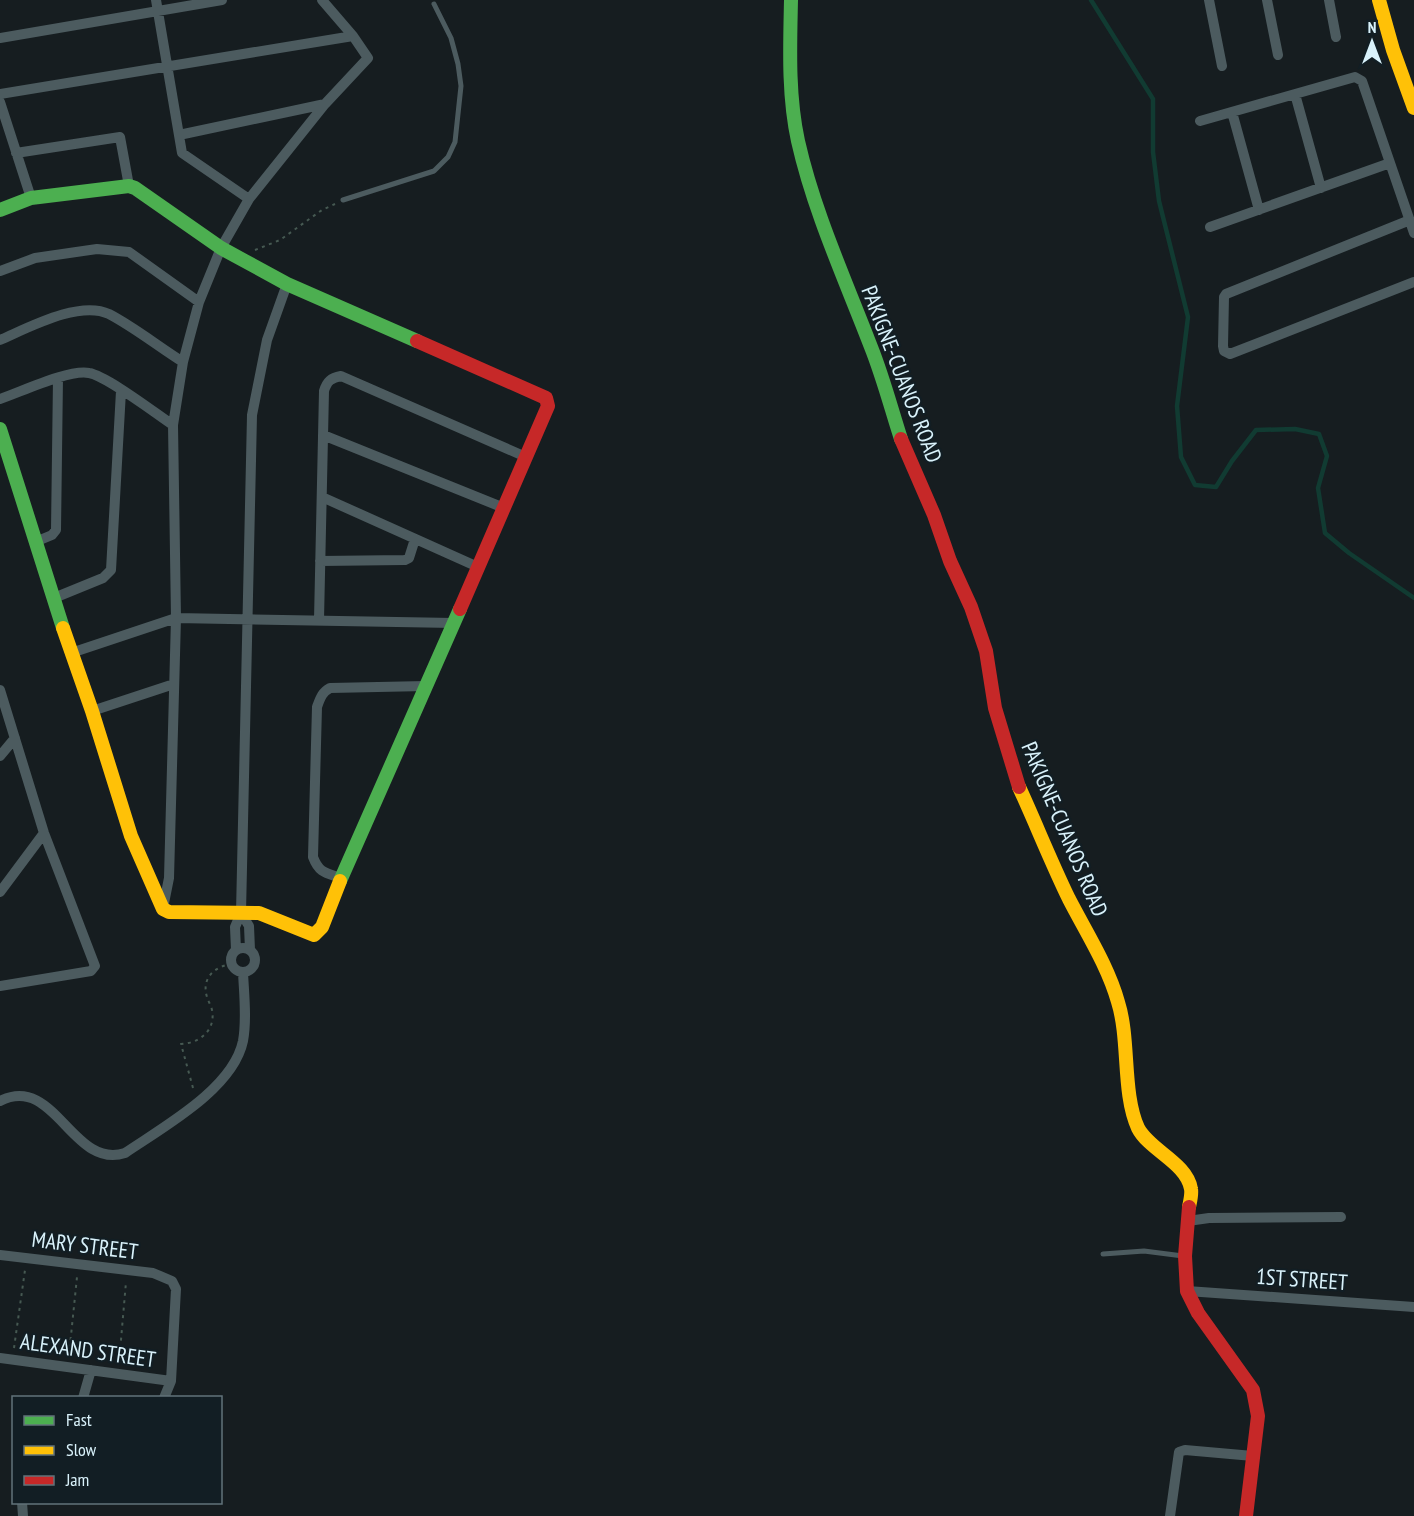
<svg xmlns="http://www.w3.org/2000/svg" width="1414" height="1516" viewBox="0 0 1414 1516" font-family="'PT Sans Narrow',sans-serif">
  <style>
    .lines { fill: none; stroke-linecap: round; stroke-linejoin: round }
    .stream { stroke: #113b32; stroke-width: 4.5 }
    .path { stroke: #465952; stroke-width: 2; stroke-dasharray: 3 4.5; stroke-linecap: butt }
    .lane { stroke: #4c5b5f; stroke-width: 5 }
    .street { stroke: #4c5b5f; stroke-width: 10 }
    .fast { stroke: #4caf50; stroke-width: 14 }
    .slow { stroke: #ffc107; stroke-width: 14 }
    .jam { stroke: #c62828; stroke-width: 14 }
    .labels { text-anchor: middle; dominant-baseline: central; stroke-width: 4.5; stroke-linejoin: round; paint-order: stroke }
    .street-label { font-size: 22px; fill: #d9f2fb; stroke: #121e24 }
  </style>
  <rect width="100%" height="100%" fill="#161d20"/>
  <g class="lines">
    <path class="stream" d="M1091,0L1153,99V152L1159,201L1188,317L1177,406L1181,457L1195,485L1216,487L1232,461L1256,430L1295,429L1319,434L1327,456L1318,488L1325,533L1349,553L1414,598"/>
    <path class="path" d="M255,250L280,240L322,210L335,204
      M193,1088L181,1044C200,1043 216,1030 212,1010C211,1005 208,1001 207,997C201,978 215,966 232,964
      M14,1348L25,1270
      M69,1355L77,1277
      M119,1363L126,1282"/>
    <path class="lane" d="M343,200L434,171L448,157L455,142L461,86L458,64L451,38L434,4
      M1103,1254L1144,1251L1183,1256"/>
    <path class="street" d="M156,0L182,153L249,199
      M1209,0L1222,66
      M1267,0L1278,55
      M1329,0L1336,37
      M0,38L222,0
      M0,94L353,36
      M1295,94L1321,188
      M0,102L31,198
      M1232,112L1259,210
      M1200,121L1355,77L1362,81L1414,233
      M179,135L325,104
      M16,153L120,137L129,186
      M1410,220L1226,294L1224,297L1223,346L1224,351L1230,354L1414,282
      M1210,227L1390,163
      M0,271L35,258L97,249L129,252L199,302
      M0,340C28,328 79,300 109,314C134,327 159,347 183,362
      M0,399C21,392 69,369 89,373C107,376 155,413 173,425
      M323,435L504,508
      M322,497L478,567
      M35,542L52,535L56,530L58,378
      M320,561L405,560L409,558L415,539
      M54,598L103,578L111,570L121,391
      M319,620L324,391C327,381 331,378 341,376L526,457
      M71,653L176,618L454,623
      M0,690L44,833L95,966L91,971L0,986
      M92,711L174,684
      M0,756L15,738
      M341,878C326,873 319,873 313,857L317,707C320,699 322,692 330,688L426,686
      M0,892L44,833
      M163,908L169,878L176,618L173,425L183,362L199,302L221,248L249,199L325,104L368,58L353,36L322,0
      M241,913L252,415L267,340L287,284
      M231 960a12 12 0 1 1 24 0a12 12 0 1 1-24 0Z
      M236,950L235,927L241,913L249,926L250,950
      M0,1101C55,1073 72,1170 125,1153C163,1127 233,1089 243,1041C247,1019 244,994 243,972
      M1188,1221L1209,1218L1341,1217
      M0,1255L153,1273L172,1281L176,1289L171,1381L164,1398
      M1187,1291L1414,1307
      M0,1358L171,1381
      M83,1398L91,1370
      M22,1502L23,1516
      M1170,1516L1179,1452L1185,1450L1253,1456"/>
    <path class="fast" d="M791,0C790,47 788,95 798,141C814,212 845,279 871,347C883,377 891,408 901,439
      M0,210L31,198L129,186L135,188L221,248L287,284L417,341
      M0,429L63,628
      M340,881L460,609"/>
    <path class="slow" d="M1379,0L1393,50L1414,108
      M63,628L92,711L131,836L163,909L169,912L259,913L314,935L322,927L340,881
      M1019,787C1036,824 1051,862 1069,899C1086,932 1108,966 1118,1002C1130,1040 1122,1093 1138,1128C1149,1150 1187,1163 1191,1189C1192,1194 1190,1202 1189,1207"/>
    <path class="jam" d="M417,341L546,398L548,406L460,609
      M901,439L934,515L950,561L971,607L986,651L995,708L1019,787
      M1189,1207L1185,1256L1187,1291L1198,1313L1253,1390L1258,1416L1246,1516"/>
  </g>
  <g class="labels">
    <g class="street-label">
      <text transform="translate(902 374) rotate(69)">PAKIGNE-CUANOS ROAD</text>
      <text transform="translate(1065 829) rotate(67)">PAKIGNE-CUANOS ROAD</text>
      <text transform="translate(85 1245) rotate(7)">MARY STREET</text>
      <text transform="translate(1302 1279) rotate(4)">1ST STREET</text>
      <text transform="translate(88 1350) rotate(8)">ALEXAND STREET</text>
    </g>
  </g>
  <rect x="12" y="1396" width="210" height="108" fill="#121e24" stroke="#62737a" stroke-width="1.5"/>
  <rect x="24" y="1416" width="30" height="9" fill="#4caf50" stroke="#62737a" stroke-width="1.5"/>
  <text x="66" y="1426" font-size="18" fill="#d9f2fb">Fast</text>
  <rect x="24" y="1446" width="30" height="9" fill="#ffc107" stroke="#62737a" stroke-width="1.5"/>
  <text x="66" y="1456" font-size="18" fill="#d9f2fb">Slow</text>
  <rect x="24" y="1476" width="30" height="9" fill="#c62828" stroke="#62737a" stroke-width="1.5"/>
  <text x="66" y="1486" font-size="18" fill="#d9f2fb">Jam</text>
  <g transform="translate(1372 42)" stroke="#121e24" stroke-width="4.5" paint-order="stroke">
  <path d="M0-4.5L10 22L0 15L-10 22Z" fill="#d9f2fb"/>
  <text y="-9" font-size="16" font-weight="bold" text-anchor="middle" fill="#d9f2fb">N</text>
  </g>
</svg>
